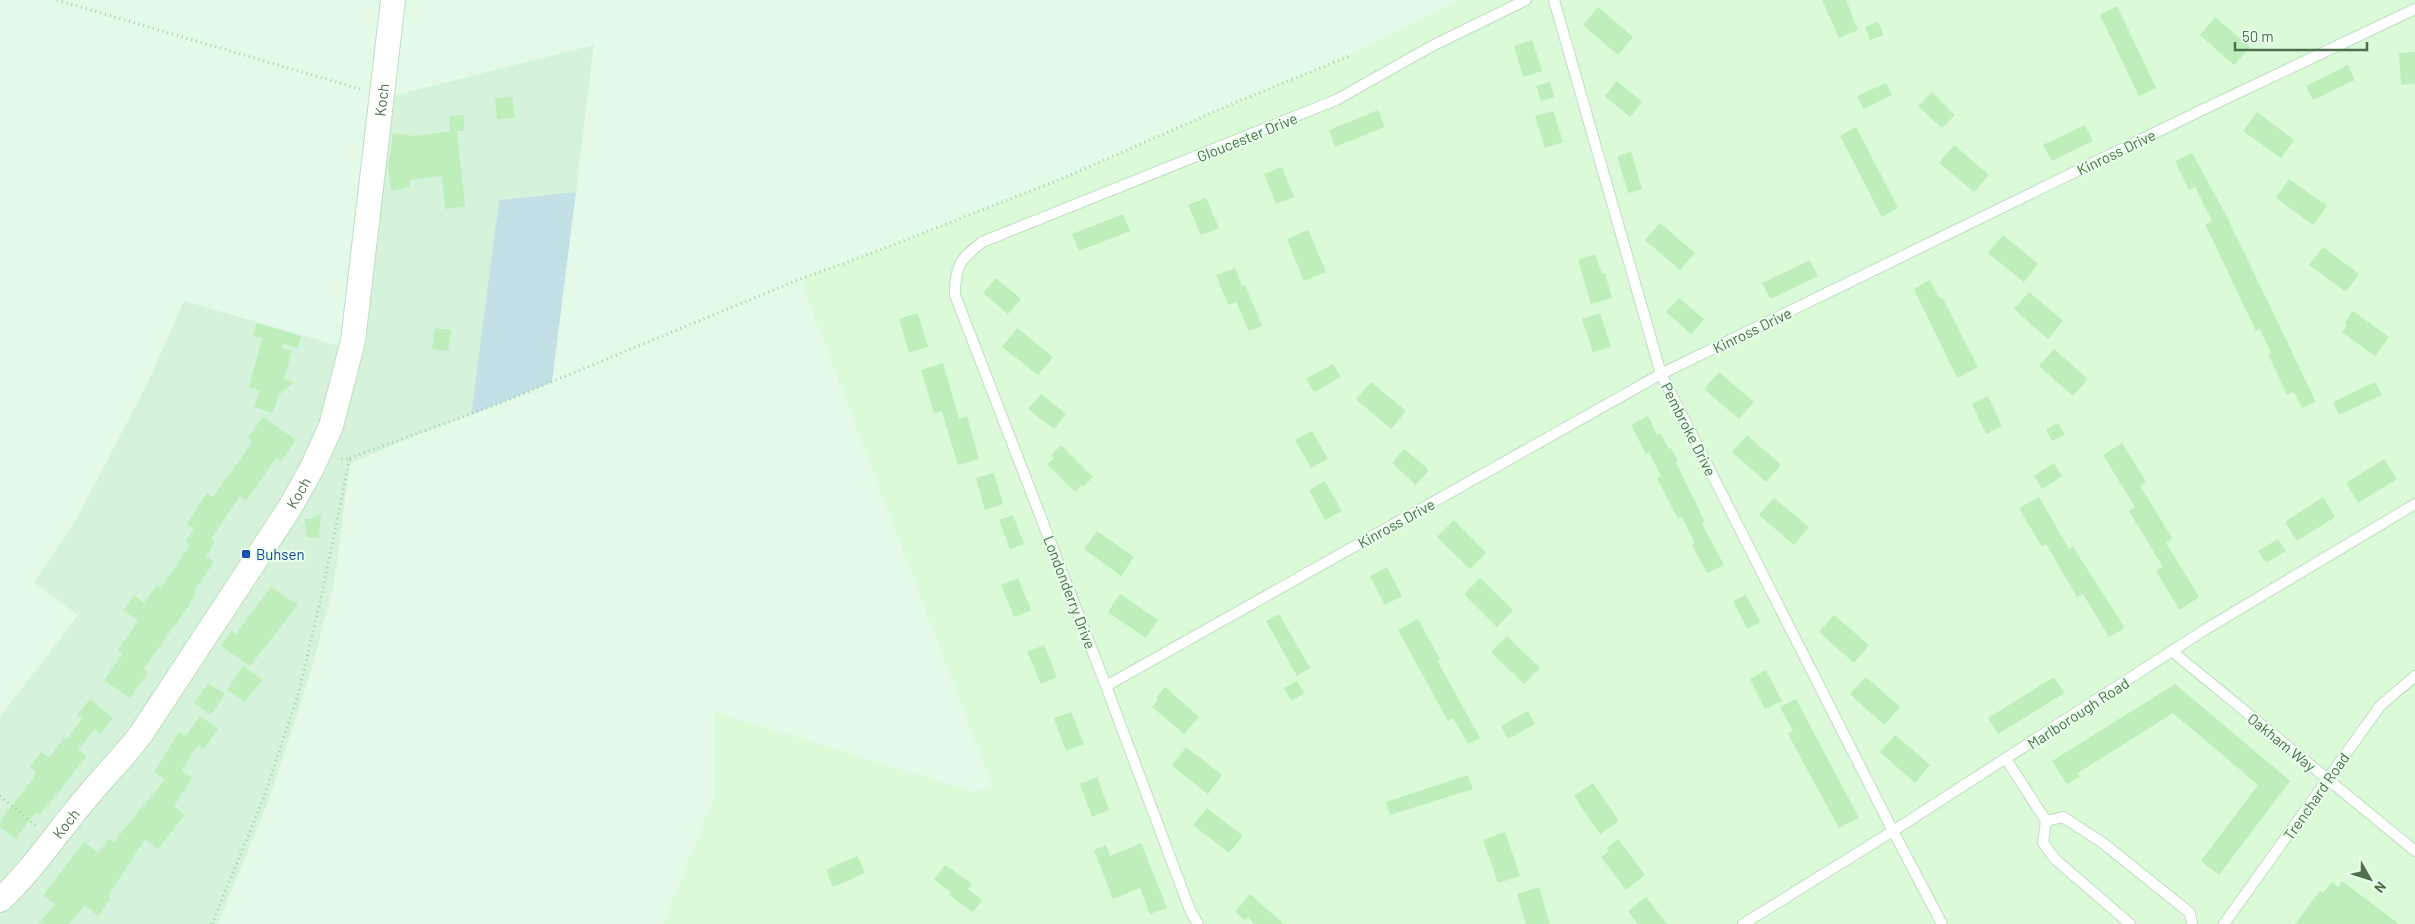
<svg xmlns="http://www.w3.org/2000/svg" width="2415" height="924" viewBox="0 0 2415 924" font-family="Barlow,sans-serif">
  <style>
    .residential { fill: #d5f3da }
    .commercial { fill: #dbfad7 }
    .green { fill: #c3e0e7 }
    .building { fill: #bdeebc }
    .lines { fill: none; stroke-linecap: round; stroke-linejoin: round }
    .service-casing { stroke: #bfdec2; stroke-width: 12 }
    .tertiary-casing { stroke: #bfdec2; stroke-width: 26 }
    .path { stroke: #a1d2a0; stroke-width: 3; stroke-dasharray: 1 4; stroke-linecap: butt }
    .service { stroke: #fff; stroke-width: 10 }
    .tertiary { stroke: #fff; stroke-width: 24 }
    .transit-dot { fill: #1a4fb4; stroke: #e9feed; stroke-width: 2 }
    .labels { text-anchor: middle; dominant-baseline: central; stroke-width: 4; stroke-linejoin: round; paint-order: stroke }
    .street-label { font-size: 15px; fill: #4d704b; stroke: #e9feed }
    .transit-label { font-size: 15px; fill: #164399; stroke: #e9feed; text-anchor: start }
  </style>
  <rect width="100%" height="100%" fill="#e3fae8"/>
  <path class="residential" d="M594,45L576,192L499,200L471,415L404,440L350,464L334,582L312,668L270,797L218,924H0V717L78,615L34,583L76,520L146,386L184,301L343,347L393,96Z"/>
  <path class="commercial" d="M1458,0H2415V924H663L714,797V712L974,792L992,786L800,279L872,253L1061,179L1234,103L1351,55Z"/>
  <path class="green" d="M576,192L552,382L471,415L499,200Z"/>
  <path class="building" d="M1822,0H1846L1858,30L1839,38Z
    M2117,6L2156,88L2139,96L2100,15Z
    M1598,7L1633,37L1618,55L1583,25Z
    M2215,17L2250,47L2234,65L2200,35Z
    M1878,22L1884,35L1870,40L1865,27Z
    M1532,40L1542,71L1523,77L1514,46Z
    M2415,52V84L2401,85L2399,53Z
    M2348,65L2355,80L2313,100L2306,86Z
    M1617,81L1642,102L1630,117L1605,96Z
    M1550,82L1555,97L1541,101L1536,86Z
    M1886,83L1892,95L1864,109L1857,96Z
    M1932,92L1955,115L1942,128L1918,106Z
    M512,96L515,117L497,120L495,99Z
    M1378,110L1385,127L1335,147L1329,130Z
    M1553,111L1563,142L1545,148L1535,116Z
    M2257,112L2294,140L2281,158L2243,131Z
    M464,115V131H457L465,207L445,209L442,176L410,180V187L391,191L388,167L393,133L414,136L450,131L449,116Z
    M2085,125L2093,141L2052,161L2043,145Z
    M1856,127L1898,208L1882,217L1840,136Z
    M1954,145L1989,175L1974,192L1939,163Z
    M1631,152L1642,189L1628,193L1617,156Z
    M2192,153L2226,215L2316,402L2302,408L2294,392L2287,395L2268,354L2271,353L2260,329L2256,331L2215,245L2205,225L2212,221L2195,187L2189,190L2175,161Z
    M1282,167L1294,197L1276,204L1264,174Z
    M2289,179L2327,206L2313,225L2276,198Z
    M1206,198L1219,228L1201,235L1188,205Z
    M1123,214L1130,231L1079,251L1072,234Z
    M1660,223L1695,253L1680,270L1645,240Z
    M1308,230L1326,272L1304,281L1287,239Z
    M2003,235L2038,264L2024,282L1988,253Z
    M2323,247L2359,274L2346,292L2309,265Z
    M1595,254L1602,274L1605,273L1612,298L1591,304L1578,260Z
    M1810,260L1818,276L1770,299L1762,283Z
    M1235,268L1242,286L1245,285L1262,326L1249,331L1236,302L1228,305L1216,275Z
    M996,278L1021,299L1008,314L983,293Z
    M1930,280L1940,299L1942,297L1978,367L1957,378L1914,289Z
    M2029,292L2063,321L2048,339L2014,309Z
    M1679,298L1704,319L1691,334L1666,312Z
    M2353,311L2389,337L2375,356L2342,332L2347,325L2345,322Z
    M918,313L928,347L909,352L899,319Z
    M1600,313L1611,347L1593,352L1582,319Z
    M256,323L301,336L298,348L283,344L282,348L292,351L284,379L294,382L278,396L273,413L254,407L260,390L249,387L262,338L253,336Z
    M435,328L451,330L448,351L432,349Z
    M1017,328L1053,357L1038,375L1002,347Z
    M2054,349L2088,379L2073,396L2039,366Z
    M943,363L959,419L967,416L979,459L958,465L942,411L934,413L921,370Z
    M1333,364L1341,377L1314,392L1306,379Z
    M1719,372L1754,402L1739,419L1704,389Z
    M1371,382L1406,411L1391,429L1356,399Z
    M2375,382L2382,395L2339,415L2333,402Z
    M1041,394L1066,414L1054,429L1028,409Z
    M1988,396L2002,426L1986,434L1972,404Z
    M1648,416L1657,435L1660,433L1669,449L1671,448L1678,461L1676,463L1705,522L1702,524L1724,565L1707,573L1692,545L1695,543L1682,517L1678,519L1657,478L1661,476L1649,452L1646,454L1631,425Z
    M263,417L296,440L281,461L276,458L246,501L240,496L211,539L215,542L206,556L214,562L194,591L196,592L188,607L143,669L148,672L130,698L104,680L123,654L117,651L138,621L123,610L134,595L144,603L157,585L161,588L190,545L185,542L194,528L187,523L207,493L213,497L253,441L248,438Z
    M2058,423L2065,435L2052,441L2046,429Z
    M1312,431L1328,459L1311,468L1295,440Z
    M1747,435L1781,465L1766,482L1732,452Z
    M2122,443L2146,482L2140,486L2172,538L2166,543L2199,597L2180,610L2156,571L2163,567L2129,511L2135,507L2103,455Z
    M1061,445L1093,477L1083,487L1081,485L1075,492L1047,464L1054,458L1051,455Z
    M1404,449L1429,470L1416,485L1392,463Z
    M2384,459L2397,479L2358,503L2346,483Z
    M2054,463L2062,476L2042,489L2034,476Z
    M994,473L1003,504L985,510L976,478Z
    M1325,481L1342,511L1325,520L1309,490Z
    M2039,497L2069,549L2073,547L2125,628L2109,637L2083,594L2077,597L2046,544L2042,547L2019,508Z
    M2323,497L2335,517L2297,541L2285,522Z
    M1774,498L1809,527L1794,545L1759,515Z
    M321,514L319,538L307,537L304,519H310Z
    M1013,515L1024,544L1010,549L999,520Z
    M1454,520L1486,553L1470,569L1437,537Z
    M1097,531L1134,557L1121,576L1084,549Z
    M2278,539L2286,551L2266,563L2258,551Z
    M1387,567L1402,596L1385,605L1370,576Z
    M1018,578L1031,610L1014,617L1001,585Z
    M1480,578L1513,610L1497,627L1464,594Z
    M271,587L298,605L250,666L221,646L231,631L236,634Z
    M1120,594L1158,620L1146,638L1108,612Z
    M1746,595L1760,622L1747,629L1733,601Z
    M1279,614L1310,668L1297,676L1266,621Z
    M1834,615L1869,645L1854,663L1819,632Z
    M1418,619L1440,659L1437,660L1480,738L1468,744L1453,718L1448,721L1398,630Z
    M1507,636L1540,668L1524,684L1491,652Z
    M1044,645L1057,677L1041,684L1027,652Z
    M243,666L262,680L245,702L227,690Z
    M1766,670L1782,701L1765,709L1750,679Z
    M1866,677L1900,707L1884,725L1850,694Z
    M2054,677L2064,693L1998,734L1988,718Z
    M1297,681L1304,693L1291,701L1284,688Z
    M208,683L225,694L211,715L194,703Z
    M2175,684L2290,781L2219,875L2201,861L2258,785L2173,713L2078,773L2080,776L2067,784L2052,761Z
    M1165,687L1199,717L1184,734L1152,707L1158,700L1156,698Z
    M90,699L113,718L101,734L95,729L78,750L87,756L40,815L36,812L15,839L0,827V821L37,773L29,767L41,752L49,758L64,738L66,740L82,719L77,715Z
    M1796,699L1859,818L1839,828L1788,734L1793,731L1780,707Z
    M1528,711L1535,724L1508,739L1501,726Z
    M1071,712L1084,744L1066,751L1054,718Z
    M200,716L218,729L204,749L198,745L181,770L192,778L174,806L185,815L158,849L145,839L108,896L111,898L98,916L85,905L69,924H39L55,904L43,895L84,842L98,853L109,839L114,842L165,779L154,772L179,732L186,736Z
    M1895,735L1930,765L1915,783L1880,752Z
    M1186,747L1222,775L1208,794L1172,766Z
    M1468,775L1473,789L1390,815L1386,802Z
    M1097,777L1109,810L1092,817L1080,784Z
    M1593,783L1619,821L1600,834L1574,796Z
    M1207,808L1243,836L1229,853L1193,825Z
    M1505,832L1520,876L1498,883L1483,840Z
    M1618,839L1645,875L1626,890L1601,857L1609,851L1607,848Z
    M1141,843L1167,908L1150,914L1140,888L1113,899L1094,850L1106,845L1110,856Z
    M857,856L865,873L833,887L826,870Z
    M945,865L972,884L968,889L982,900L973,912L949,895L951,892L934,880Z
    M2342,881L2399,924H2295L2320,891L2323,893L2332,882L2338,887Z
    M1539,887L1550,924H1526L1517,894Z
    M1250,894L1284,924H1255L1247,917L1245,920L1235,912Z
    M1646,897L1667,924H1638L1628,911Z"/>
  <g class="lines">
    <g class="service-casing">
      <path id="service" d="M1554,0L1661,374L1893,831L1942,924
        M2173,652L2415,851
        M1106,686L1661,374L2206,108L2415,9
        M2006,759L2046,821L2043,843L2055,859L2130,924
        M2046,821L2063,817L2103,843L2190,913L2192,924
        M1198,924L1190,910L1106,686L955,295C955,265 960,260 982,242L1336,100L1432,46L1526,0
        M1743,924L1893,831L2206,629L2415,504
        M2224,924L2380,706L2415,676"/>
    </g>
    <g class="tertiary-casing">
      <g id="tertiary">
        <path id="s1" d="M0,900C31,872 55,835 82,803C101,779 123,758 141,734L289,509L312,468L331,426L353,341L393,0"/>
      </g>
    </g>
    <path class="path" d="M57,0L363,90
      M350,458L503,402L800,279L872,253L1061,179L1234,103L1352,55
      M0,796L38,828
      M212,924L264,797L299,692L322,593L350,458L337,459"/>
    <use href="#service" class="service"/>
    <use href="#tertiary" class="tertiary"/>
  </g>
  <rect class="transit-dot" x="241" y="549" width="10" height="10" rx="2.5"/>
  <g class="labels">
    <g class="street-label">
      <text stroke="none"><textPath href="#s1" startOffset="911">Koch</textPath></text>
      <text transform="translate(1247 137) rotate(-22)">Gloucester Drive</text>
      <text transform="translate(2116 152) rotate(-26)">Kinross Drive</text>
      <text transform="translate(1752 330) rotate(-26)">Kinross Drive</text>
      <text transform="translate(1689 429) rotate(63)">Pembroke Drive</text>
      <text stroke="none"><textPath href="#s1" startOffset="506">Koch</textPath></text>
      <text transform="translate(1396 523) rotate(-29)">Kinross Drive</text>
      <text transform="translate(1070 592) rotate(69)">Londonderry Drive</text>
      <text transform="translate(2078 713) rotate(-33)">Marlborough Road</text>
      <text transform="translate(2282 742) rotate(39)">Oakham Way</text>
      <text transform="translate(2316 796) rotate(-55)">Trenchard Road</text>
      <text stroke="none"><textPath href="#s1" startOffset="101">Koch</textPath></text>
    </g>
    <g class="transit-label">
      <text x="256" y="554">Buhsen</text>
    </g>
  </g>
  <g transform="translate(2370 879) rotate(129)" stroke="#e9feed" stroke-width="4" paint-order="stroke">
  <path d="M0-4L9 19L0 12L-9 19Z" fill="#4d704b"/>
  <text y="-8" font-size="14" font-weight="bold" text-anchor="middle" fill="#4d704b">N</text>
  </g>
  <path d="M2235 42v8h132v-8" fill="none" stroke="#4d704b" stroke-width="2.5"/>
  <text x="2242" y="42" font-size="15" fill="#4d704b" stroke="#e9feed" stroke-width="4" paint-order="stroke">50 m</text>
</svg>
